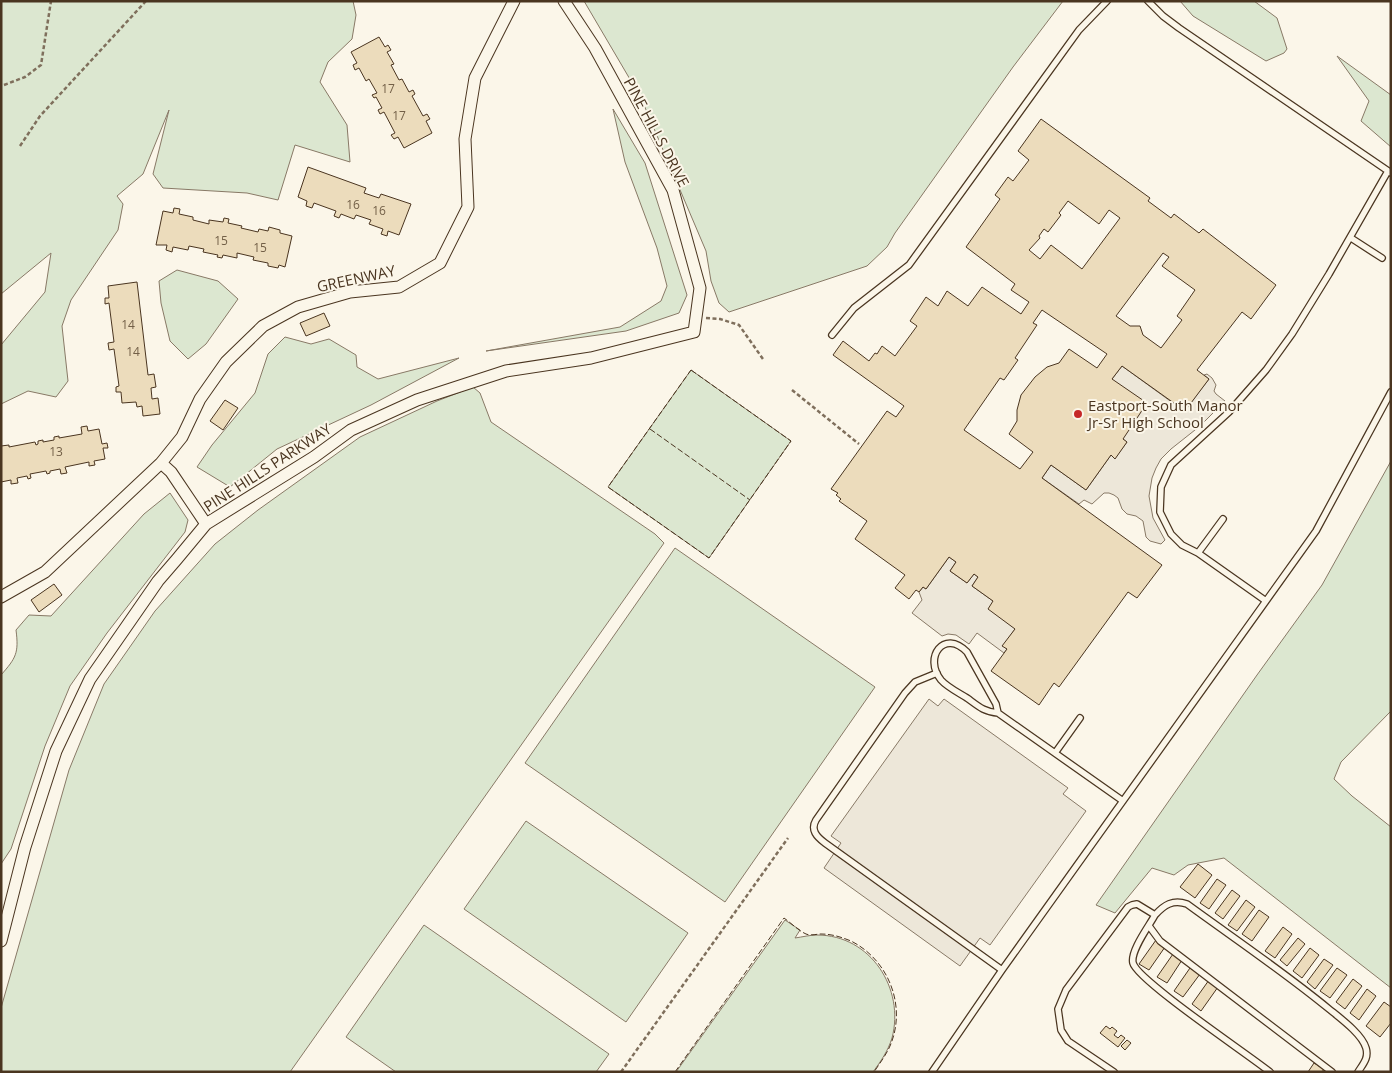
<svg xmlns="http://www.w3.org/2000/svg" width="1392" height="1073" viewBox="0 0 1392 1073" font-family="'Open Sans',sans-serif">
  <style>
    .green { fill: #dce7d0; stroke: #887966 }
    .parking { fill: #ede7d9; stroke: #887966 }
    .building { fill: #ecdcbc; stroke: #4a3520; fill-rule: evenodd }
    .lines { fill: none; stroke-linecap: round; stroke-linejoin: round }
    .service-casing { stroke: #4a3520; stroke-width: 8 }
    .minor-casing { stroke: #4a3520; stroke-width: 13 }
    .path { stroke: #7f6f5c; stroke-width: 2.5; stroke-dasharray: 4 2.5; stroke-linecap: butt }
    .service { stroke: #fbf6e9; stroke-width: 5.5 }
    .minor { stroke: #fbf6e9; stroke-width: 11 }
    .fence { stroke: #4a3520; stroke-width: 1; stroke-dasharray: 6 2.5; stroke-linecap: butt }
    .poi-dot { fill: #c62828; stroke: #fbf6e9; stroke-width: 2 }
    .labels { text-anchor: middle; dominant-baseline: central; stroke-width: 4; stroke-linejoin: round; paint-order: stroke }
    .number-label { font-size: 12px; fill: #725f47 }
    .street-label { font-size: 15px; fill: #4a3520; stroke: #fbf6e9 }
    .poi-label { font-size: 15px; fill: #4a3520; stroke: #fbf6e9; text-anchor: start }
  </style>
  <rect width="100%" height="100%" fill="#fbf6e9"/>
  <path class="green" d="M1,1H353L356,15L352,39L328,62L320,82L347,125L350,162L295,145L278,200L247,193L163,188L153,174L169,110L143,174L117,196L123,204L118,230L71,300L62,326L68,381L56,397L28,391L1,404V345L45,292L51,253L1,294Z
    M584,1H1063L1013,67L895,233L887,247L867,266L729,312L719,303L711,281L706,251L641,98Z
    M1180,1H1254L1277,18L1287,49L1284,53L1266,61L1193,16Z
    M1337,56L1391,95V147L1361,121L1369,101Z
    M613,109L645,163L687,295L679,313L626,331L486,351L620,327L661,301L667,286L657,248L625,162Z
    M177,270L218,281L238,299L206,344L188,359L170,341L161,303L159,281Z
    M285,337L311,344L329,339L356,355L357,367L378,379L459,358L371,405L277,449L230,487L197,467L212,445L255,393L268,354Z
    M691,370L791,441L709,558L608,487Z
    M473,387L480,393L491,422L655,534L664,543L290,1072H1V1008L69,770L104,684L155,611L215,544L258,510L360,437L437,401Z
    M1391,461V711L1341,762L1334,779L1352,796L1391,827V988L1224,858L1188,865L1174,875L1152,868L1115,913L1096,905L1257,675L1322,585Z
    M170,493L188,520L185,532L107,633L70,686L45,746L11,849L1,864V675C16,658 19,653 16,630L29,615L51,616L144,514Z
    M675,548L875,687L725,902L525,763Z
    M526,821L688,933L626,1022L464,909Z
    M785,920L800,930L795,938C802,937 810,935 817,935C871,935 905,989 892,1038C888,1051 881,1061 873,1072H676Z
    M424,925L609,1054L596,1072H396L346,1037Z"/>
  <path class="parking" d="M1122,366L1184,411L1209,379L1204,375L1207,374L1212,378L1216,385L1214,391L1216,394L1225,401L1200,426L1171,449L1161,459L1156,468L1152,478L1149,496L1153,518L1165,540L1161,544L1150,541L1146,537L1143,521L1136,516L1127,514L1122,509L1118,498L1114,495L1109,493H1104L1092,504L1084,500L1079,504L1042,478L1051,465L1086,490L1111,455L1115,458L1127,442L1123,439L1112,379Z
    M949,557L956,562L950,571L967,583L974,574L978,577L972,586L993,601L1015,629L1003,646L1007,649L1004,653L977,633L969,644L956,635L948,634L942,636L912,613L922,600L919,592L923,587L926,589Z
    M929,699L938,706L944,699L1068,788L1063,794L1086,811L990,945L980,938L960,966L824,868L841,843L831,836Z"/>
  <path class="building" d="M379,37L385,47L388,45L391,50L387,52L394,64L391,65L399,80L402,79L409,92L413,90L415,94L412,96L423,116L427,114L430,119L426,121L432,133L404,148L398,137L394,139L391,135L395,133L384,112L380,114L378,110L382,108L376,97L374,98L372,95L377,93L369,79L366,81L359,68L355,70L353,65L357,63L351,52Z
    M1041,119L1150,198L1148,201L1171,218L1174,214L1199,233L1203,229L1276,285L1251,319L1242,312L1197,370L1209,379L1185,411L1122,366L1112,379L1147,403L1123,439L1127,442L1115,459L1111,455L1086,490L1051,465L1042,478L1162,565L1137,598L1128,592L1059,687L1054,683L1039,705L991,671L1007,649L1002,646L1015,629L988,609L993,601L972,586L978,577L974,574L967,583L950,571L956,562L949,557L926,589L923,587L919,592L916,590L909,599L895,588L905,575L855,539L867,521L839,501L841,499L836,495L838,493L831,489L887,411L896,417L904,406L833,355L843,341L869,361L875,353L877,354L882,346L895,356L917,326L910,321L926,297L938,306L947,291L968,306L982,287L1021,314L1029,302L1011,290L1015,284L966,247L1000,199L995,195L1008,177L1013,181L1029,160L1018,151ZM1068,201L1099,224L1109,210L1120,218L1082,269L1051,245L1040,259L1029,250L1040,238L1039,236L1044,229L1048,232L1061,215L1059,213ZM1163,253L1169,257L1162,266L1195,290L1177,316L1182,320L1161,348L1143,335L1140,326H1130L1116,316ZM1042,310L1107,354L1097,368L1069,349L1059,363L1047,367L1035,377L1021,395L1017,410V421L1009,434L1033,452L1020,469L964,430L1000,378L1004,380L1018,360L1015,358L1037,325L1033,323Z
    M308,167L366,188L364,193L379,198L381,194L411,204L399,235L388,231L387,236L381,234L383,229L369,224L371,220L356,215L354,219L341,214L339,218L334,216L336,211L314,203L312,208L306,206L307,201L298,197Z
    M174,208L180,209L179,214L193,217V220L209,224V220L223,222L224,218L229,219L228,223L242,226L241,228L258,232L259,229L268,231L269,227L280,230V233L292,236L285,267L279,265L278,268L268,266V263L253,260L254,257L237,253V258L223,255L222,258L217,257L218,255L203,252L204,249L189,246L188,250L173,247L172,252L166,250L167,245H156L163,211L173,213Z
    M137,282L148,375L154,374L156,387L151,388L152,399L158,398L160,414L143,416L142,406L137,407L136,402L122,403L121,392H116V387L119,386L114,349L109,350L108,343L114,342L109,303L105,304V298H109L108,286Z
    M324,313L330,326L306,336L300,323Z
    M225,400L238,408L223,430L210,421Z
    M87,426L88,431L99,429L102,444L107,443L108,448H103L105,459L94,461L95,465L89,466V462L65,467L67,473L61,474L60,469L50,471V473L47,474L46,471L30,474L31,478L28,479L27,476L17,478L18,483L11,484V480L1,482V446L9,445V447L35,442L36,445L38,444V441L43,440V442L54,440V437L59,436V438L82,434L81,427Z
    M54,584L62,595L39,612L31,600Z
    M1198,864L1212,875L1195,898L1180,887Z
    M1217,879L1226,885L1209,909L1200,903Z
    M1232,890L1240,896L1223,919L1215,913Z
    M1246,900L1255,907L1237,931L1228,925Z
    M1259,910L1269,917L1252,941L1242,934Z
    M1283,927L1292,934L1275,958L1265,951Z
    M1298,938L1305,944L1287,966L1280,960Z
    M1156,940L1165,947L1149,970L1139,964Z
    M1310,948L1319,955L1302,978L1293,971Z
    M1173,954L1182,960L1167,983L1157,977Z
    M1324,959L1333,965L1315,989L1307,982Z
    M1190,968L1200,974L1183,997L1174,991Z
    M1337,968L1347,975L1330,998L1320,991Z
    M1353,979L1362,986L1345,1009L1336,1002Z
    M1209,980L1218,987L1201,1011L1192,1004Z
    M1367,989L1376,996L1359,1020L1350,1013Z
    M1384,1002L1391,1007V1023L1380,1037L1366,1026Z
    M1106,1026L1110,1029L1112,1027L1117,1031L1114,1035L1118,1038L1121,1035L1125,1038L1118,1047L1100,1033Z
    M1127,1040L1131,1043L1125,1050L1121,1046Z
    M1314,1063L1324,1069L1322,1072H1308Z"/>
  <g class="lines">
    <g class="service-casing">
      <path id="service" d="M1148,1L1163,16L1179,28L1391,173
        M1351,238L1382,258
        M832,335L854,308L909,265L1079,30L1107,1
        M1198,553L1223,519
        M1266,601L1198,553L1182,545L1171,534L1160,512L1161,487L1171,465L1229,412L1266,370L1292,334L1329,274L1388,171
        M937,673L915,682L905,693L816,820C810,830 817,837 825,843L1002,970
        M998,713L996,704L967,652C944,628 923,658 941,680C947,687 959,693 967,698C978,706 984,712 998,713L1123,801
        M1055,753L1080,718
        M1155,915C1164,905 1173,899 1187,904C1235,939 1284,972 1329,1009C1340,1018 1362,1034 1366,1048C1369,1058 1363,1064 1358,1072
        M1149,926L1160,941L1332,1072
        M932,1072L1002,970L1316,531L1391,392
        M1114,1072L1068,1041L1061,1030L1058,1009L1066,990L1128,907L1132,905L1137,904L1155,915C1149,926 1130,951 1133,963C1137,980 1249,1055 1270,1072"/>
    </g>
    <g class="minor-casing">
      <path id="minor" d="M161,463L182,437L200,399L226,362L263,326L298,307L350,292L399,287L440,263L468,207L465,139L475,78L514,1
        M1,597L45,572L161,463L171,472L206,524
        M1,941L25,847L56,751L90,679L158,581L177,559L206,524L314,457L351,430L417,400L506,371L591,358L694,332L700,288L673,190L595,48L564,1"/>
    </g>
    <path class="path" d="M4,85L25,77L41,65L51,1
      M20,146L40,116L146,1
      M706,318L720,319L739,325L763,359
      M792,390L859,444
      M621,1072L788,838"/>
    <use href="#service" class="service"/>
    <use href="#minor" class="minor"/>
    <path class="fence" d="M691,370L791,441L709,558L608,487Z
      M650,429L750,500
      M675,1072L784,918C791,923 799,931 806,934C810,936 817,934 821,934C832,934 841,937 851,941C889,960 907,1007 890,1046C886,1055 880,1063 874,1072"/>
  </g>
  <circle class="poi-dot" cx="1078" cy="414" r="5"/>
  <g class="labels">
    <g class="number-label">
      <text x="388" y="88">17</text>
      <text x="399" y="115">17</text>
      <text x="353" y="204">16</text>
      <text x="379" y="210">16</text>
      <text x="221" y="240">15</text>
      <text x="260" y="247">15</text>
      <text x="128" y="324">14</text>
      <text x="133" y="351">14</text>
      <text x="56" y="451">13</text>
    </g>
    <g class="street-label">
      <text transform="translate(657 132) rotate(62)">PINE HILLS DRIVE</text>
      <text transform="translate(356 278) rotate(-12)">GREENWAY</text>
      <text transform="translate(267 467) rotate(-33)">PINE HILLS PARKWAY</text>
    </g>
    <g class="poi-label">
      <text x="1088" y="405">Eastport-South Manor<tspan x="1088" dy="17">Jr-Sr High School</tspan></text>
    </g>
  </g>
  <rect width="1392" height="1073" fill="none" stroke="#4a3520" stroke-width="5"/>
</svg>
